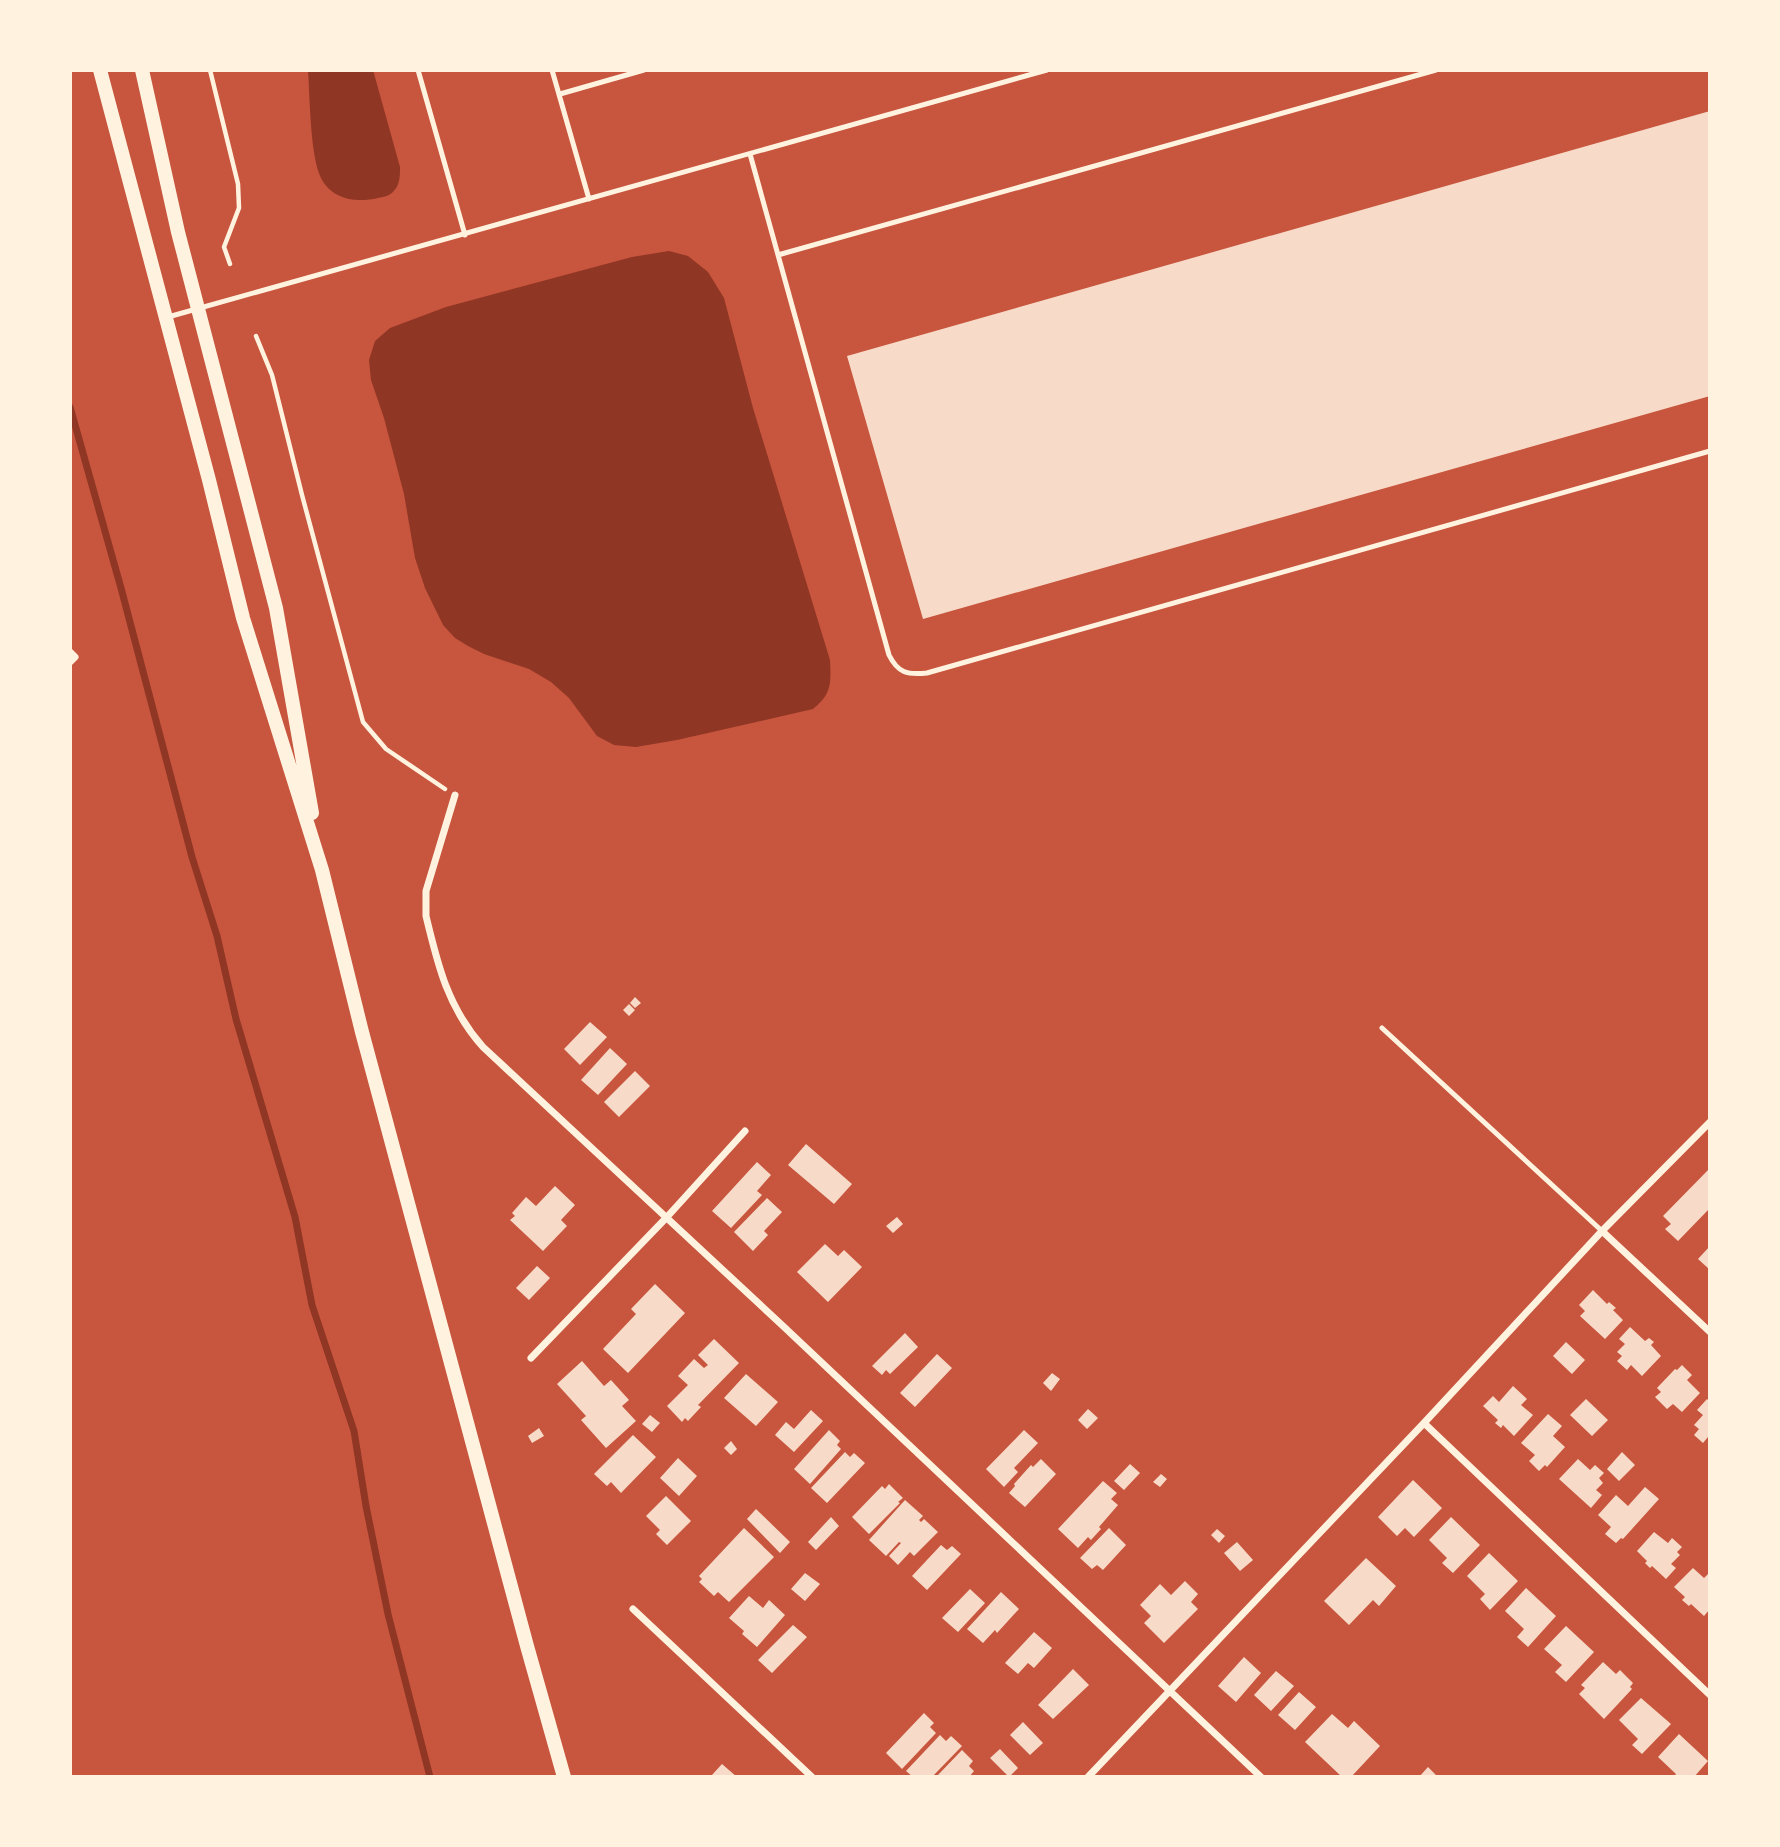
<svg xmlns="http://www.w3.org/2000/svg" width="1780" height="1847" viewBox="0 0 1780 1847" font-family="'Open Sans',sans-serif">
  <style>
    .water { fill: #8f3625 }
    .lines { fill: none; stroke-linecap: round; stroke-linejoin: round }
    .stream { stroke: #8f3625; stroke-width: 7 }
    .building { fill: #f7dbc8 }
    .path { stroke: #fff3e0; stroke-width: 4.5 }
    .service { stroke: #fff3e0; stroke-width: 5 }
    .minor { stroke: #fff3e0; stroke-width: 7 }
    .secondary { stroke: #fff3e0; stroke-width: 14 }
  </style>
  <rect width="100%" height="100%" fill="#c8553d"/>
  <path class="water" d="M308,70H373L400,167C400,176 400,185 393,192C389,196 383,197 378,198C357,203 332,200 321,178C310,155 310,98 308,70Z
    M669,251L688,256L708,272L724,298L753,408L830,660C831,683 832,694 813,709L677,740L636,747L614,745L597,736L569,698L551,682L529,669L484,654L468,646L455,638L443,625L425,588L415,558L404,494L384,418L371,380L369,360L375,341L390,328L446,307L632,257Z"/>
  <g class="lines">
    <path class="stream" d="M70,407L121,588L192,857L217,936L236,1019L295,1217L312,1305L354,1431L366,1506L388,1614L430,1777"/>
  </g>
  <path class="building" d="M1710,111V396L923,619L847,356Z
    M635,997L641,1003L635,1008L630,1003Z
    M629,1004L635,1010L629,1016L623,1010Z
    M590,1022L607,1037L580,1065L564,1049Z
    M610,1048L627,1064L598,1095L581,1080Z
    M635,1071L650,1086L619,1117L604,1102Z
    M806,1144L852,1184L834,1204L788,1165Z
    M757,1162L771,1175L757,1191L762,1195L731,1228L712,1211Z
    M1710,1168V1208L1678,1241L1665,1229L1671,1224L1663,1216Z
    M555,1186L575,1205L561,1220L567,1226L543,1251L510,1220L515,1216L512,1213L526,1197L536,1206Z
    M767,1198L782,1212L764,1231L768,1235L753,1251L734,1232Z
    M897,1217L903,1224L893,1233L886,1226Z
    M825,1244L838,1256L844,1250L862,1267L828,1302L797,1272Z
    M1710,1246V1268L1709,1269L1698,1259Z
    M537,1266L550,1278L529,1300L516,1288Z
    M655,1284L685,1313L628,1373L603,1349L636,1314L631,1309Z
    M1593,1290L1607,1304L1609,1302L1616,1308L1613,1310L1623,1320L1605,1339L1580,1316L1585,1311L1579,1305Z
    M1630,1327L1645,1341L1649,1338L1654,1342L1651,1345L1661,1356L1642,1376L1631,1365L1627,1370L1617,1361L1622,1356L1617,1352L1625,1344L1619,1339Z
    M905,1333L918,1347L890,1374L886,1370L882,1375L872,1366Z
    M714,1339L739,1363L698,1405L701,1407L688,1421L685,1418L682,1422L667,1406L688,1385L678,1376L694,1359L704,1368L708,1365L698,1355Z
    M1566,1342L1585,1360L1572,1374L1553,1356Z
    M937,1354L952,1368L915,1407L900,1393Z
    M582,1361L604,1386L611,1380L629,1400L622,1406L636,1421L606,1448L581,1420L586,1416L557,1384Z
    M1682,1365L1692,1375L1687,1380L1700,1393L1682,1412L1673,1404L1667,1409L1655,1397L1661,1392L1657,1388L1675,1369L1677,1370Z
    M1052,1373L1060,1379L1051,1391L1043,1383Z
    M746,1374L778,1402L756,1426L724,1398Z
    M1513,1386L1527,1399L1521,1405L1533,1415L1514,1436L1503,1425L1501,1428L1495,1423L1498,1420L1483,1406L1493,1396L1499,1402Z
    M1586,1399L1608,1420L1592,1436L1570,1415Z
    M1707,1399L1710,1402V1439L1708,1437L1703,1443L1694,1435L1699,1429L1694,1425L1703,1415L1697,1410Z
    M1088,1409L1098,1418L1087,1429L1078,1420Z
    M811,1410L823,1421L794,1452L775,1435L786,1422L794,1429Z
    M1548,1414L1562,1426L1553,1436L1565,1447L1547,1467L1545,1465L1539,1471L1529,1461L1535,1455L1521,1443Z
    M650,1415L660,1423L652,1432L642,1424Z
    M539,1428L544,1436L532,1443L528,1436Z
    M829,1430L840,1441L837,1445L841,1449L810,1484L794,1469Z
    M1024,1430L1038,1443L1014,1468L1018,1472L1004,1487L986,1469Z
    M633,1435L656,1457L621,1493L611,1482L607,1486L594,1474Z
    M731,1441L737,1449L731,1455L724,1448Z
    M845,1452L850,1457L854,1453L865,1463L827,1503L811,1488Z
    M1622,1452L1635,1465L1619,1481L1607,1469Z
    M678,1458L697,1476L679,1496L660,1478Z
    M1041,1459L1056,1474L1025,1507L1009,1493L1015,1486L1014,1484L1031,1465L1033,1467Z
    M1578,1459L1590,1470L1595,1465L1604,1473L1599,1478L1603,1483L1596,1490L1602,1495L1591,1508L1559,1479Z
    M1130,1464L1140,1473L1124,1490L1114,1481Z
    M1161,1474L1167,1479L1160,1487L1153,1482Z
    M1413,1480L1442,1508L1414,1537L1405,1528L1397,1536L1378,1517Z
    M1103,1481L1117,1493L1111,1499L1118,1505L1099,1527L1101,1529L1091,1540L1088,1537L1078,1548L1058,1529Z
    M889,1484L903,1498L898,1502L900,1503L869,1534L852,1517L882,1486L885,1489Z
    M1645,1487L1659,1499L1623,1539L1621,1538L1616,1543L1605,1534L1611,1527L1598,1515L1616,1495L1628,1506Z
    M666,1496L691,1521L667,1545L656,1534L660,1530L646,1516Z
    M905,1500L923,1516L919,1520L921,1522L924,1519L938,1532L914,1556L910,1552L898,1565L889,1556L901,1543L899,1542L886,1556L869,1540Z
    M756,1509L790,1542L780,1553L747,1519Z
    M831,1517L839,1526L816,1550L808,1542Z
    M1451,1517L1480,1545L1453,1573L1442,1563L1447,1558L1429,1540Z
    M744,1528L774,1557L729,1602L718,1592L714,1596L699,1582L702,1579L699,1576Z
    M1109,1528L1126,1545L1103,1570L1097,1565L1092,1569L1080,1558Z
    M1217,1529L1225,1536L1219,1543L1211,1535Z
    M1654,1532L1668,1543L1672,1538L1682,1547L1677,1552L1680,1555L1671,1564L1676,1568L1666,1579L1652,1566L1650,1568L1645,1563L1647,1561L1637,1551Z
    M1237,1542L1253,1560L1240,1571L1224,1553Z
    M941,1545L947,1550L952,1546L961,1554L927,1590L912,1576Z
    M1489,1553L1518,1581L1490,1610L1480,1599L1485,1594L1467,1576Z
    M1366,1558L1396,1586L1379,1606L1373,1600L1349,1625L1324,1601Z
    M1693,1568L1704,1578L1710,1572V1609L1704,1616L1691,1604L1689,1606L1682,1600L1685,1597L1674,1587Z
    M805,1573L820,1584L805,1601L791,1589Z
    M1185,1581L1198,1594L1191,1602L1198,1609L1164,1643L1144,1623L1151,1616L1140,1605L1160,1584L1171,1595Z
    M1526,1588L1556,1616L1528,1647L1517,1637L1524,1629L1505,1611Z
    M970,1589L985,1603L958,1632L942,1618Z
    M1001,1592L1019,1609L997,1633L995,1630L983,1643L967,1629Z
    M749,1596L763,1608L769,1600L785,1615L757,1647L742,1634L744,1631L729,1618Z
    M793,1625L807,1637L772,1673L758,1660Z
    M1566,1626L1594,1652L1566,1682L1555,1672L1562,1665L1544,1649Z
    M1034,1632L1052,1648L1034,1668L1028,1663L1018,1674L1005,1663Z
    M1244,1657L1261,1673L1236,1702L1218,1686Z
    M1603,1662L1616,1674L1620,1670L1633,1683L1630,1687L1632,1689L1604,1719L1579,1694L1585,1688L1581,1685Z
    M1073,1669L1089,1685L1053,1719L1038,1705Z
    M1276,1671L1294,1686L1271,1711L1254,1695Z
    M1299,1692L1316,1707L1295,1730L1278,1715Z
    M1641,1698L1671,1724L1642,1754L1632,1745L1638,1739L1619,1720Z
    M924,1713L934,1723L930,1727L936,1733L902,1769L886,1753Z
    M1332,1714L1348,1728L1354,1721L1380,1746L1351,1777H1342L1305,1742Z
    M1023,1722L1043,1743L1030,1755L1010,1735Z
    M1679,1734L1708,1761L1694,1777H1674L1676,1774L1658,1757Z
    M940,1735L946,1741L951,1736L962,1746L932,1777H913L906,1771Z
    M1000,1749L1018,1768L1009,1777L990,1758Z
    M962,1750L973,1761L969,1766L974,1771L969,1777H936Z
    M722,1764L737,1777H714L712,1775Z
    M1428,1767L1438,1777H1419Z"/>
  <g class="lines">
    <path class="path" d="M210,70L238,184L239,208L224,247L230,264
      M256,336L272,375L302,495L363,722L386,749L445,789"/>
    <path class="service" d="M418,70L465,235
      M552,70L589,199
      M560,94L644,70
      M750,154L889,655C898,673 907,675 927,673L1710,451
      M778,255L1436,70
      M168,317L1047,70
      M1382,1028L1602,1231"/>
    <path class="minor" d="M70,652L75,657L70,662
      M455,795L426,891V916C438,966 448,1008 483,1047L783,1326L1261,1777
      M1602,1231L1710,1332
      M531,1358L667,1217L745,1131
      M1424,1423L1710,1695
      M633,1609L812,1777
      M1088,1777L1424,1423L1602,1231L1710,1122"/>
    <path class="secondary" d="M100,70L209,480L243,618L322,870L362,1032L527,1646L564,1777
      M142,70L178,232L276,608L312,813"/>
  </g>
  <rect width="1780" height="1847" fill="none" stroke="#fff3e0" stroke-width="144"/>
</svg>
